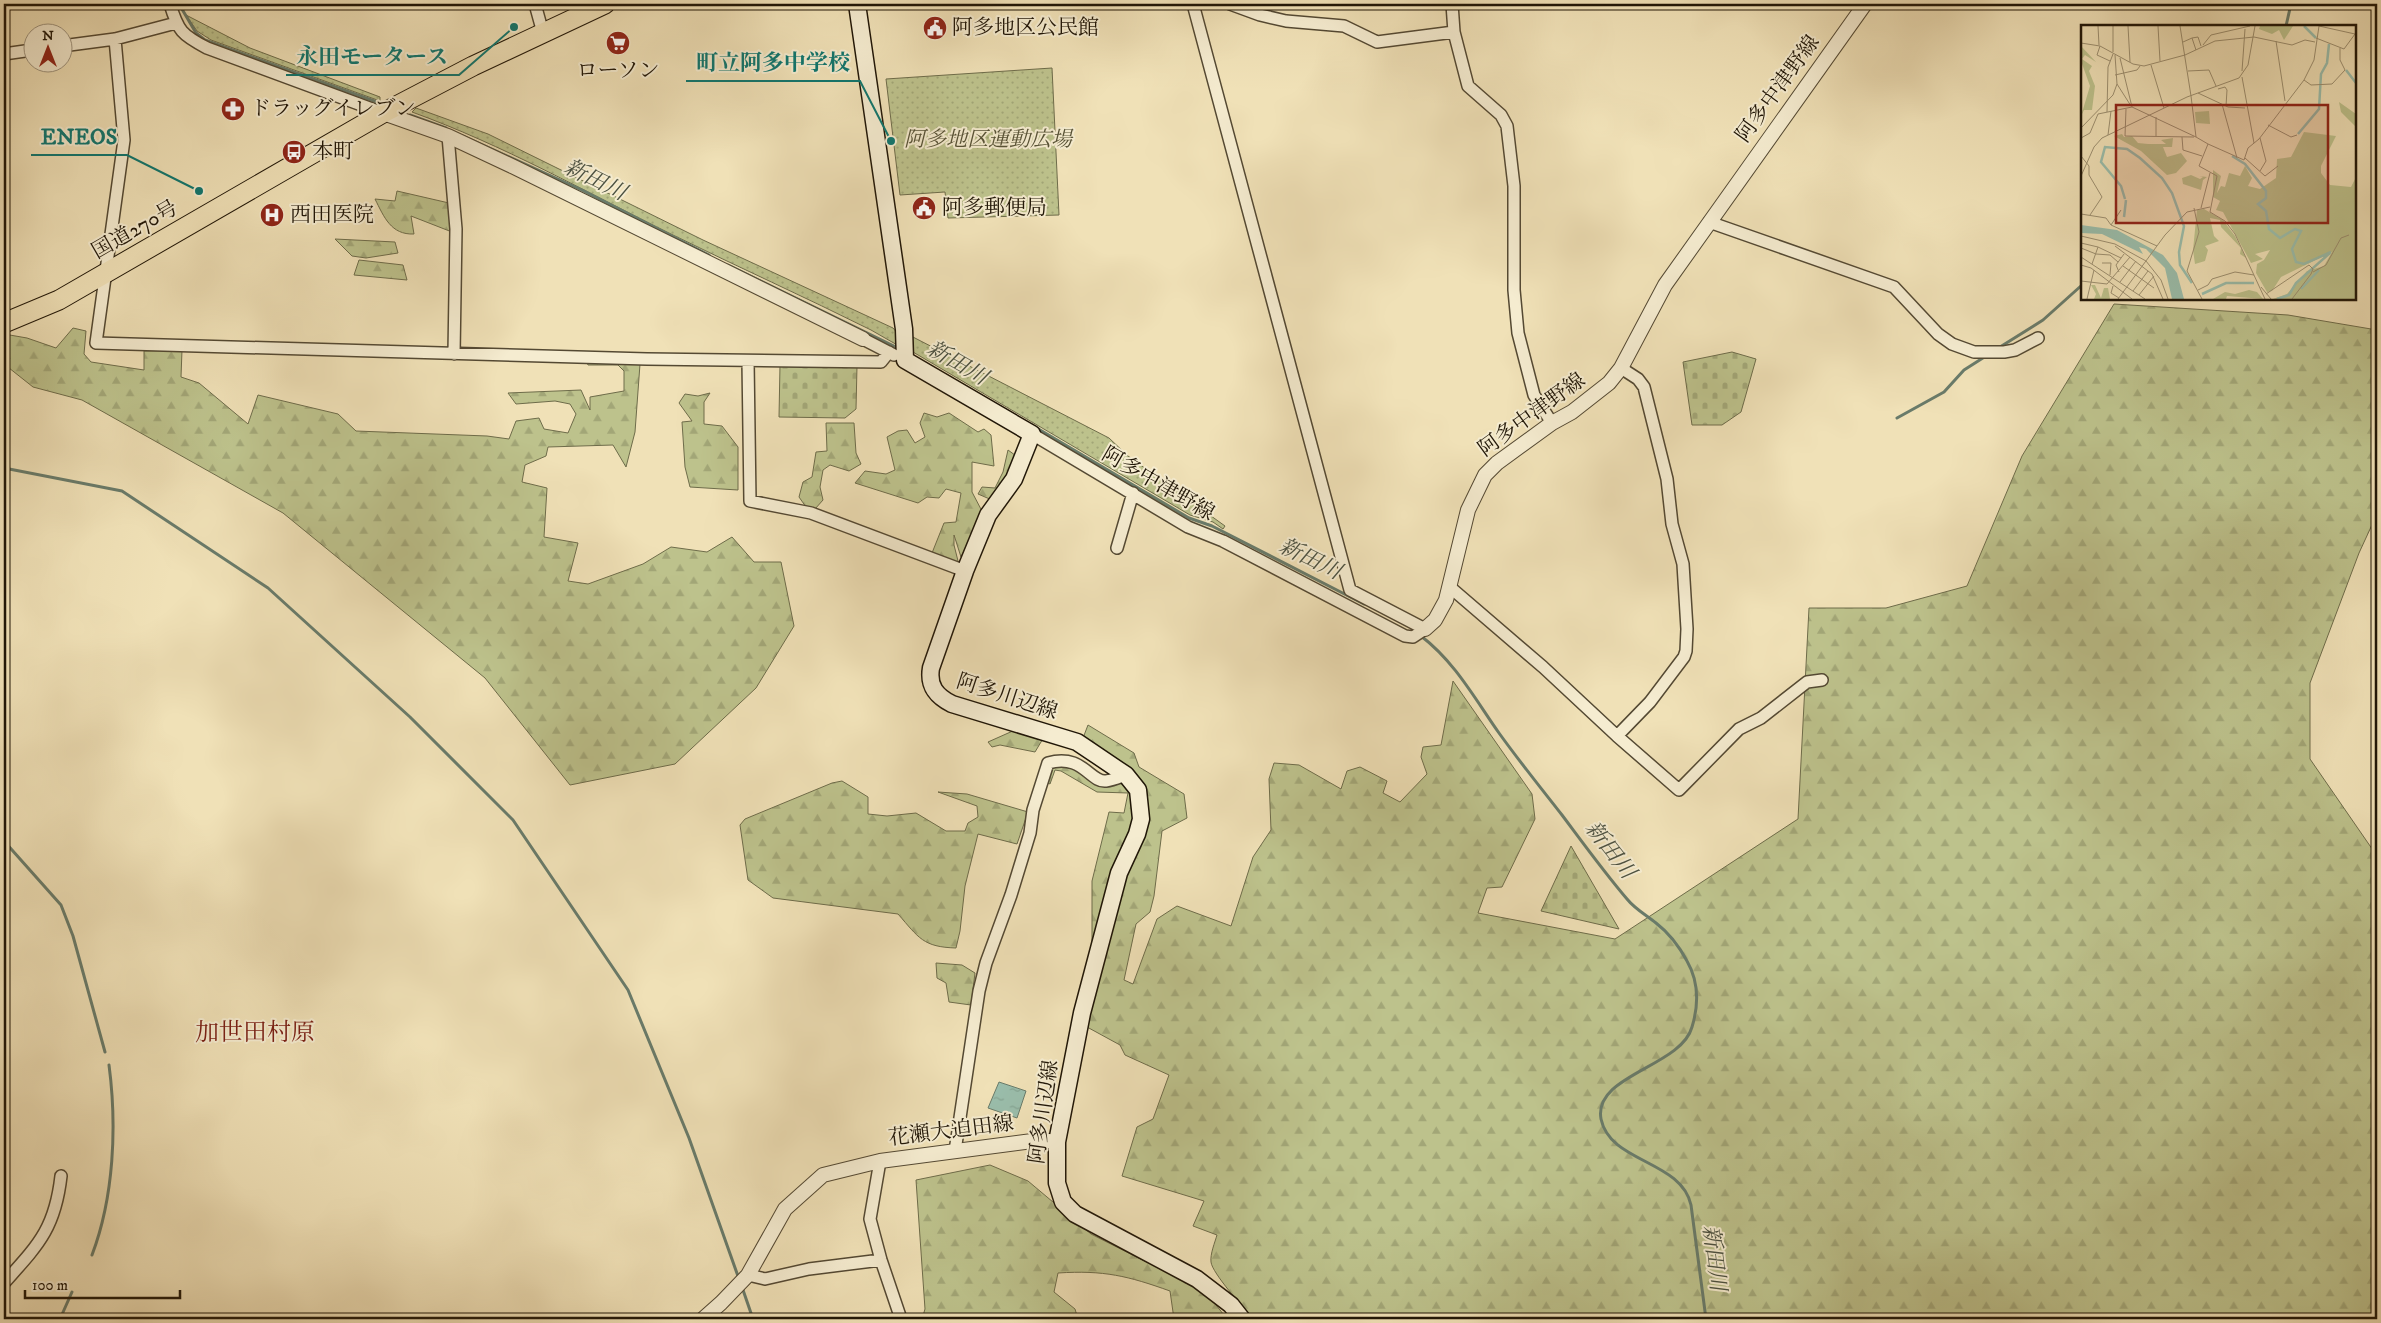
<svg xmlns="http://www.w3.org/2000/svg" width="2381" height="1323" viewBox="0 0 2381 1323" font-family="'IM FELL DW Pica','Noto Serif JP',serif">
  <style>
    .forest { fill: url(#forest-firs); stroke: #6e6c4a }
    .cemetery { fill: url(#cemetery-stones); stroke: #6e6c4a }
    .park { fill: url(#park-dots); stroke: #6e6c4a }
    .water { fill: url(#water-ripples); stroke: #697b6a }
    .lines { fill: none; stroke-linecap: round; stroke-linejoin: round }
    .stream { stroke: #697b6a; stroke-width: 3 }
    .minor-casing { stroke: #544933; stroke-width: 14 }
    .tertiary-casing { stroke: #544933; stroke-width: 16 }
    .secondary-casing { stroke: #201607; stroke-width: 19 }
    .trunk-casing { stroke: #201607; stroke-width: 21 }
    .minor { stroke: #f5ecd0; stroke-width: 11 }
    .tertiary { stroke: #f5ecd0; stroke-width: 14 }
    .secondary { stroke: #f5ecd0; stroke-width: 16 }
    .trunk { stroke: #f0e1b7; stroke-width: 19 }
    .labels { text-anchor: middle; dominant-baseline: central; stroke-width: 4; stroke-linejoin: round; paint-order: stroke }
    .poi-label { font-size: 21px; fill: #201607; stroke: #f5ecd0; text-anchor: start }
    .street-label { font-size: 21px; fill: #201607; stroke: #f5ecd0 }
    .park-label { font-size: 21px; font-style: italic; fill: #575236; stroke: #f5ecd0 }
    .water-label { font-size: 22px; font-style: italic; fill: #4b5141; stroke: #f5ecd0 }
    .quarter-label { font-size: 24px; fill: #7a1f14; stroke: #f5ecd0 }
    .inset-river { fill: none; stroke: #9abeac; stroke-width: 2.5 }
    .inset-road { fill: none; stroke: #9d9071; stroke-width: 1 }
    .view { fill: #8f2418; fill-opacity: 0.15; stroke: #8f2418; stroke-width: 2.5 }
    .inset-edge { fill: none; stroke: #201607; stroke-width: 2.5 }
    .leader { fill: none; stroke: #0f766e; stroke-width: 2 }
    .callout-dot { fill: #0f766e; stroke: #f5ecd0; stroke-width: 2 }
    .callout-label { font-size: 22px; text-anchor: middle; font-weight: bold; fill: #0f766e; stroke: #f5ecd0; stroke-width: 4; stroke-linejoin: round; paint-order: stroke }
  </style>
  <defs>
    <pattern id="forest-firs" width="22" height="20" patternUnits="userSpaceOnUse" patternTransform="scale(1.25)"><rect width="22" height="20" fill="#bdc28c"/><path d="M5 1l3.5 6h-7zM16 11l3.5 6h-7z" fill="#a2a677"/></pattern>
    <pattern id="cemetery-stones" width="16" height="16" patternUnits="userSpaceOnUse" patternTransform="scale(1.25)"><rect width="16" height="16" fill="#bdc28c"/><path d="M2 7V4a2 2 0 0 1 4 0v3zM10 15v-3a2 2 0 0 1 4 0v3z" fill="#a2a677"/></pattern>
    <pattern id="park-dots" width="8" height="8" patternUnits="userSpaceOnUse" patternTransform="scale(1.25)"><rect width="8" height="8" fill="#bdc28c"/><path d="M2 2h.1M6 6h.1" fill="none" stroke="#a2a677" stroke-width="1.8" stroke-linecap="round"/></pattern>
    <pattern id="water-ripples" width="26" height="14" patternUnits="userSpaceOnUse" patternTransform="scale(1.25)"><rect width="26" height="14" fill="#9abeac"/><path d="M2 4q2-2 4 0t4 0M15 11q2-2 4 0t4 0" fill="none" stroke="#84a392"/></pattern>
  </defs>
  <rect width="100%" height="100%" fill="#f0e1b7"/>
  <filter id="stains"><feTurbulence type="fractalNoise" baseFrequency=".004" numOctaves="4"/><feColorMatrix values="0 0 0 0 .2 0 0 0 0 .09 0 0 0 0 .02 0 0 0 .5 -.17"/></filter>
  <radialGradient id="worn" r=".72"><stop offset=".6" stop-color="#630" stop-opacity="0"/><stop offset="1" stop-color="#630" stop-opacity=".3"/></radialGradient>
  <path class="forest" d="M397,191L449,203L452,232L411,216L414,234C391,235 384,217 375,199L395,201Z
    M335,239L395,242L398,253L366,258L352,256Z
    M359,260L403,265L407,280L354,275Z
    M2114,304L2288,315L2377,330V514L2359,553L2310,683V759L2377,856V1319H1252C1244,1308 1212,1273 1211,1262C1210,1254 1215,1242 1217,1235L1193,1226L1204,1201L1122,1176L1137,1127L1153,1119L1169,1075L1125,1055L1120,1045L1087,1027L1092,943V881L1109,812L1124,813L1128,793L1097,792L1061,771L1055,770L1050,784L1046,782L1051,765L1058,764L1125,781L1083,738L1088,725L1134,753L1139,767L1184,794L1187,818L1162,831L1154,896L1150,912L1136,924L1124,980L1133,984L1157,919L1177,906L1231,926L1253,857L1271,830L1269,779L1274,763L1299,765L1341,789L1347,771L1360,767L1387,781L1383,793L1400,802L1427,774L1421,757L1423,747L1441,745L1453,681L1532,794L1535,819L1502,887L1487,888L1478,913L1615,939L1798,819L1809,608H1886L1967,586L2022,456Z
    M73,328L86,331L84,354L91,362L144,370V351L182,350L181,377L199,383L248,424L258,395L338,414L356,431L487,436L509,439L516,421L539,418L544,429L568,433L576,414L570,404L555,401L516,404L508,393L581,390L590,410V397L624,391V371L618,365H588L586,360L640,364L635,432L626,467L613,445L548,447L546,456L525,465L522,482L547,488L544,537L578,543L568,581L588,584L643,564L671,547L707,552L732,537L754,562H781L794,626L756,688L675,764L570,785L485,678L283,513L82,400L33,387L4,364V334L27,338L56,348Z
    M710,393L704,402V424L722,426L738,447V490L690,487L685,467L682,422L692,421L679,403L685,394L698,396Z
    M924,413L937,417L949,413L978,432L984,429L991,435L994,466L972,462V492L983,513L961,557L954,535V545L959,565L932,553L944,523L956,522L961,493L946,489L939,498L927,497L918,503L855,483L865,471L886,474L895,470L887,437L898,431L907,430L915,443L925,437L920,423Z
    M826,423H854L856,453L861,464L849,471L830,465L823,470L820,487L823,500L815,509L806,507L799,497L803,482L812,477L816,452L827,451Z
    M1008,450L1019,458L992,500L978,494L982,487L995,488L1003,472Z
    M1015,730L1044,737L1035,752L1000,745L992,747L988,742Z
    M842,781L868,797V814L887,816L916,813L946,831H965L968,823L978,817L977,806L938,792L967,794L1028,812L1017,844L978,834L965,886L960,931L956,948C923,947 919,938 898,914L773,898L748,880L740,825L745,819L832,783Z
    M936,963L962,965L975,973L971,1005L949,1002L946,983L937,978Z
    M990,1165L1028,1181L1091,1234L1206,1292L1227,1319H1174L1170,1291C1128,1276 1104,1270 1058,1273L1054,1292L1075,1309L1078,1319H922L925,1309L916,1180Z"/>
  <path class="cemetery" d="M1732,352L1756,359L1741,412L1722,425H1692L1683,362Z
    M780,365L857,366L856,409L845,418L779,417Z
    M1571,846L1619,929L1541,911Z"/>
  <path class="park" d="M186,15L250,48L380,97V101L211,40L197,31Z
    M1052,68L1059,215L948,218L945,192L900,195L886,79Z
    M416,108L488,134L703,240L893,328L899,335V346L871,330C805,297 738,267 673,235C586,192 503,145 412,112Z
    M911,336L1109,438L1128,456L1225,526L1223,529L1213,522L1190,515L913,352Z"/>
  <path class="water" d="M999,1082L1026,1091L1017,1118L988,1108Z"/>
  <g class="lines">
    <path class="stream" d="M179,4L196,33L205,40L377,102
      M2286,26L2291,4
      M410,115L446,128
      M463,136L582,190L709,255
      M728,265L900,349
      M2000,347L2043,320L2082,285
      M1897,418L1944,392L1964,370L1986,356
      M1035,427L1189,518L1212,526L1364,604
      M4,468L122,491L268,588L410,717L513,820L628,990L689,1138L739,1279
      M1421,636C1455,662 1475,699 1499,733C1519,761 1541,788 1562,815C1583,843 1604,872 1627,899C1635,909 1646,915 1656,923C1669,933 1679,946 1687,961C1699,982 1699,1004 1692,1027C1681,1067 1593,1075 1601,1119C1610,1163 1681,1160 1691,1205L1706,1319
      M4,841L61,905L73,936L105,1052
      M92,1255C114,1197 117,1126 109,1065
      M742,1287L753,1319
      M60,1319L72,1292"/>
    <g class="minor-casing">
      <path id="minor" d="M170,4C178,31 182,35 207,48L383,113
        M535,4L543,33
        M1230,4L1260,15L1286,21L1344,26L1377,42L1454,32
        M1452,4L1454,32L1468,86L1501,115L1507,126L1514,186V290L1518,333L1534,395L1552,423
        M115,39L124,140L96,343L647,359L881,362L889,352
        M62,46L115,39L176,23
        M4,54L32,50
        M448,136L456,229L454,354
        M1709,222L1894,287L1938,334L1952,344L1974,352H2004L2015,350L2038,338
        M863,339L894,355
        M748,361L750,501L811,513L965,571
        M1032,434L1188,527L1223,541L1405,636L1413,637L1425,629L1350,590L1193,4
        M1117,548L1133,493
        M1451,588L1543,667L1617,736L1679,790L1739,729L1761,718L1807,682L1822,680
        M1617,736L1650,702L1684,657L1686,651L1687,629L1683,564L1672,524L1667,479L1644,387L1638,379L1621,368
        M955,1151L979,991L986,963L1011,895L1030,833L1033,810L1048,763C1083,753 1090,783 1106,781C1113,780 1120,777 1126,775
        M880,1161L870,1219L881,1260L901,1319
        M748,1275L765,1279L809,1269L881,1260
        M4,1283C38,1245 55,1229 61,1176"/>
    </g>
    <g class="tertiary-casing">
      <path id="tertiary" d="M383,113L448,136L514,167L863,339
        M1425,629L1435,620L1446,600L1468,510L1485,475L1497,463L1552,423L1572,412L1609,383L1621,368L1665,285L1865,4
        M703,1319L721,1303L748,1275L785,1209L823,1175L880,1161L1040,1140L1057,1142"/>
    </g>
    <g class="secondary-casing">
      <path id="secondary" d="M857,4L904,329L905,360L1032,434L1014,479L988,515L965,571L931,668C928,686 936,696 952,704L1077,742L1126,775L1138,790L1141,819L1137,834L1119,873L1082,1013L1057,1142V1183L1063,1202L1075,1214L1197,1279L1231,1305L1242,1319"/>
    </g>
    <g class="trunk-casing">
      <path id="trunk" d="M4,323L59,300L383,113L473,66L605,4"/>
    </g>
    <use href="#minor" class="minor"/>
    <use href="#tertiary" class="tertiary"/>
    <use href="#secondary" class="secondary"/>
    <use href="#trunk" class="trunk"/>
  </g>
  <defs>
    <g id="civic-disc" transform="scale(1.25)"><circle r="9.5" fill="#8f2418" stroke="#f5ecd0"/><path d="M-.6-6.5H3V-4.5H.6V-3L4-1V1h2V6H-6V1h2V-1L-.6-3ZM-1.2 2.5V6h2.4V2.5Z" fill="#fff"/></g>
    <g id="supermarket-disc" transform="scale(1.25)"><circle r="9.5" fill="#8f2418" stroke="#f5ecd0"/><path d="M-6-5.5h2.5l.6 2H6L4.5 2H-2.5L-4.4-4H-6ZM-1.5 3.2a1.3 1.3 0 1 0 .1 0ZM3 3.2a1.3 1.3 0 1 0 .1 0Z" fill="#fff"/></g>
    <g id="pharmacy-disc" transform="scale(1.25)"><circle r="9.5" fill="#8f2418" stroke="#f5ecd0"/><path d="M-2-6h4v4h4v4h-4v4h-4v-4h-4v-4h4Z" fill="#fff"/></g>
    <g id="bus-disc" transform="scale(1.25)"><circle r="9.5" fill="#8f2418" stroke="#f5ecd0"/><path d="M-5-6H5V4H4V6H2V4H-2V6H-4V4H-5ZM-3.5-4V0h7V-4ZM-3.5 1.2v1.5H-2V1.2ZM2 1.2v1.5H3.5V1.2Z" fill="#fff"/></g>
    <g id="hospital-disc" transform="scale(1.25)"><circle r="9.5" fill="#8f2418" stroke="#f5ecd0"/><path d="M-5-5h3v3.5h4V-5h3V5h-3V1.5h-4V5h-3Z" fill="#fff"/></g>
  </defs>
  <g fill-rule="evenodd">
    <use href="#civic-disc" x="935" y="28"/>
    <use href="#supermarket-disc" x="618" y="43"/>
    <use href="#pharmacy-disc" x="233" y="109"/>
    <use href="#bus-disc" x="294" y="152"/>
    <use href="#civic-disc" x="924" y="208"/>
    <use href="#hospital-disc" x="272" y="215"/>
  </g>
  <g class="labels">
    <g class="poi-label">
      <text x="952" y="28">阿多地区公民館</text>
      <text x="618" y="71" text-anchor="middle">ローソン</text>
      <text x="250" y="109">ドラッグイレブン</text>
      <text x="312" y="152">本町</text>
      <text x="942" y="208">阿多郵便局</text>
      <text x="290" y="215">西田医院</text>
    </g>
    <g class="street-label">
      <text transform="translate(1778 89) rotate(-54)">阿多中津野線</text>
      <text transform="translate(135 230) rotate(-30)">国道270号</text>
      <text transform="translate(1532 415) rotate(-36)">阿多中津野線</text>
      <text transform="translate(1158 484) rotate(30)">阿多中津野線</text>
      <text transform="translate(1007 697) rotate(18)">阿多川辺線</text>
      <text transform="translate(1044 1112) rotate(-82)">阿多川辺線</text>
      <text transform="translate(951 1131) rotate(-7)">花瀬大迫田線</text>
    </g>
    <g class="park-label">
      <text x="988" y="140">阿多地区運動広場</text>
    </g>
    <g class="water-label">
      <text transform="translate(595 180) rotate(26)">新田川</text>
      <text transform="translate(957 363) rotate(30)">新田川</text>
      <text transform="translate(1310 559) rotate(26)">新田川</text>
      <text transform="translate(1610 850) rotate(52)">新田川</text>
      <text transform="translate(1714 1258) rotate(83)">新田川</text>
    </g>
    <g class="quarter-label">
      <text x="255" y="1033">加世田村原</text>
    </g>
  </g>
  <g transform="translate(2081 25)">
    <rect width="275" height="275" fill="#f0e1b7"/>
    <path d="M179,1H212L203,15L198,5L191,9L178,4ZM0,21L15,37L4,30L1,34L11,41L8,46L14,61L11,85H3L0,91L9,61L0,36ZM258,77L275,89V102L260,87ZM223,107L255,111L240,141V148L249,160L270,162L275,152V274H192L206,269L226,246L243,241L251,227L200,252L191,266L186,267L175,248L176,239L183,235L189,225L174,229L182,234L170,238L142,187L135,185L139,176L132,172V145L140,151L136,168L140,161L144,162L148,148L159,151L164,141L171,153L167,161L179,164L195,153L196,134L210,132ZM41,109L43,112L51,111L57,118L67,119H85L80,115L92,113L91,122H82L86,132L100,128L106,136L95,148L86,150L60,126L33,111ZM110,150L119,154L122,152L118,151L126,152L122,155L120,165L102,159L101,153ZM123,184L142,195L154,211L165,233L159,229L160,223L140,202L139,195L129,193L133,211L138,216L124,221L127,225L124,236L114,239L112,225L116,185ZM10,260H14L20,273L23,263H27L29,274H13L15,269ZM168,265L176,267L182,274L146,271L145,274H132L144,267L154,269Z" fill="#bdc28c"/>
    <path d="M128,86L129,99L115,98L114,87Z" fill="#bdc28c"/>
    <path d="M0,200L36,205L82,230L96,248L103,274H91L84,243L65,224L58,222L62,229L21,209L0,208Z" fill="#9abeac"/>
    <path class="inset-river" d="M223,1L235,13M265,45L275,58M217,109L238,84L240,49L246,38L248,19M151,131L164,139L185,166V173L177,179L185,186L188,204L199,213L214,204L220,206L211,224L215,237L223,239L250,227M44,174L40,161L20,137L24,122L46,124L59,133L81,153L91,168L103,201L98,227L99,240L111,258M43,192L45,175M220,264L238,245M121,269L145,258H173M196,274L208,270L215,258L249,228"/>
    <path class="inset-road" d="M17,1L18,20M32,1V27M47,1L49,37M77,1L79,36M99,1L110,71M238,1L274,9M173,12L211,20L224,15L234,17M111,13L117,12L120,21M235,13L263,24L274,9M195,16L204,76M102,17L111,13L115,25M0,18L19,21L52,39L63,41L104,30L134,16L173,12M122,20L130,10L169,1M19,21L16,30L29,36M39,33L51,82M70,40L83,83M107,46L128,45L135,61M161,46L164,4M34,50L56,45L59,41M161,52L173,118M223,55L230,60L251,59L264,45L259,35V23M36,59L50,81M137,64L144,62L146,65L145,81M117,68L147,82L164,83M110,71L115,112L127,119L118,141L136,151L129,187L144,196L154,209L184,274M141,79L156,133M45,84L44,111L113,112M26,87L27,42L32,29M75,92V112M187,100L210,112L216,110M0,103L32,70L36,59L34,30M27,110L30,86M101,112L102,125L121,131M0,113L9,108L17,89L51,82L115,112M127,119L163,135L167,123L178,114L223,55L233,35L238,1M0,131L8,141V150L21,172L9,190M164,133L184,151L197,141M179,146L185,136L179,113M0,151L13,122L21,113L106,72L158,53L167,40L174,1M113,183L118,207L106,246L121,274M120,183L129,148M0,189L25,193L30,200L76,221M30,200L40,185M0,211L34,219L65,236L80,255L87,274M0,218L17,222M34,221L71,249L82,274M0,223L15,229L29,230L37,237M0,232L64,274M21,238H30L29,250M11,239L17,222L40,233M0,240L10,243L51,274M42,241L73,263M38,247L35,240L43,229M232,247L245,240L260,213L268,210M0,256L26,259L49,232M39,257L55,236M32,261L30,268L38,273M180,262L190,274M117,265L127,260L131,254L154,247L173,250M52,266L67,246M185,269L228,240L232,244L230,249L211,274M58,270L73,251M6,274L13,245M37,274L84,210L106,187L129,182"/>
    <path class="view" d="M35,80H247V198H35Z"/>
    <rect width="275" height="275" class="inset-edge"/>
  </g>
  <path class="leader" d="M514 27L459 75H286M891 141L860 81H686M199 191L127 155H31"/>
  <g class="callout-dot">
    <circle cx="514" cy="27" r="5"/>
    <circle cx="891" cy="141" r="5"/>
    <circle cx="199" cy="191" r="5"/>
  </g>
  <g class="callout-label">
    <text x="372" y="64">永田モータース</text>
    <text x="773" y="70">町立阿多中学校</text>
    <text x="79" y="144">ENEOS</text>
  </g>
  <rect width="2381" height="1323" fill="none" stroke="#f0e1b7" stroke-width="20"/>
  <rect x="5" y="5" width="2371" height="1313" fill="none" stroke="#201607" stroke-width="2.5"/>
  <rect x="10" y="10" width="2361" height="1303" fill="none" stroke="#201607"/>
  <g transform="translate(48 48)"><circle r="24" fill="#f5ecd0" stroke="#a09680"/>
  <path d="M0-4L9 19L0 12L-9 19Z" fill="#8f2418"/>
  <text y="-8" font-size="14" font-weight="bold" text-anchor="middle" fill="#201607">N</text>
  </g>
  <path d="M25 1290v8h155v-8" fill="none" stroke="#201607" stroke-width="2.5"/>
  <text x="32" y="1290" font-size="15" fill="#201607" stroke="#f5ecd0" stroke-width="4" paint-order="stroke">100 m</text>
  <rect width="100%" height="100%" filter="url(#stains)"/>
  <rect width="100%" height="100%" fill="url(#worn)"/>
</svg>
